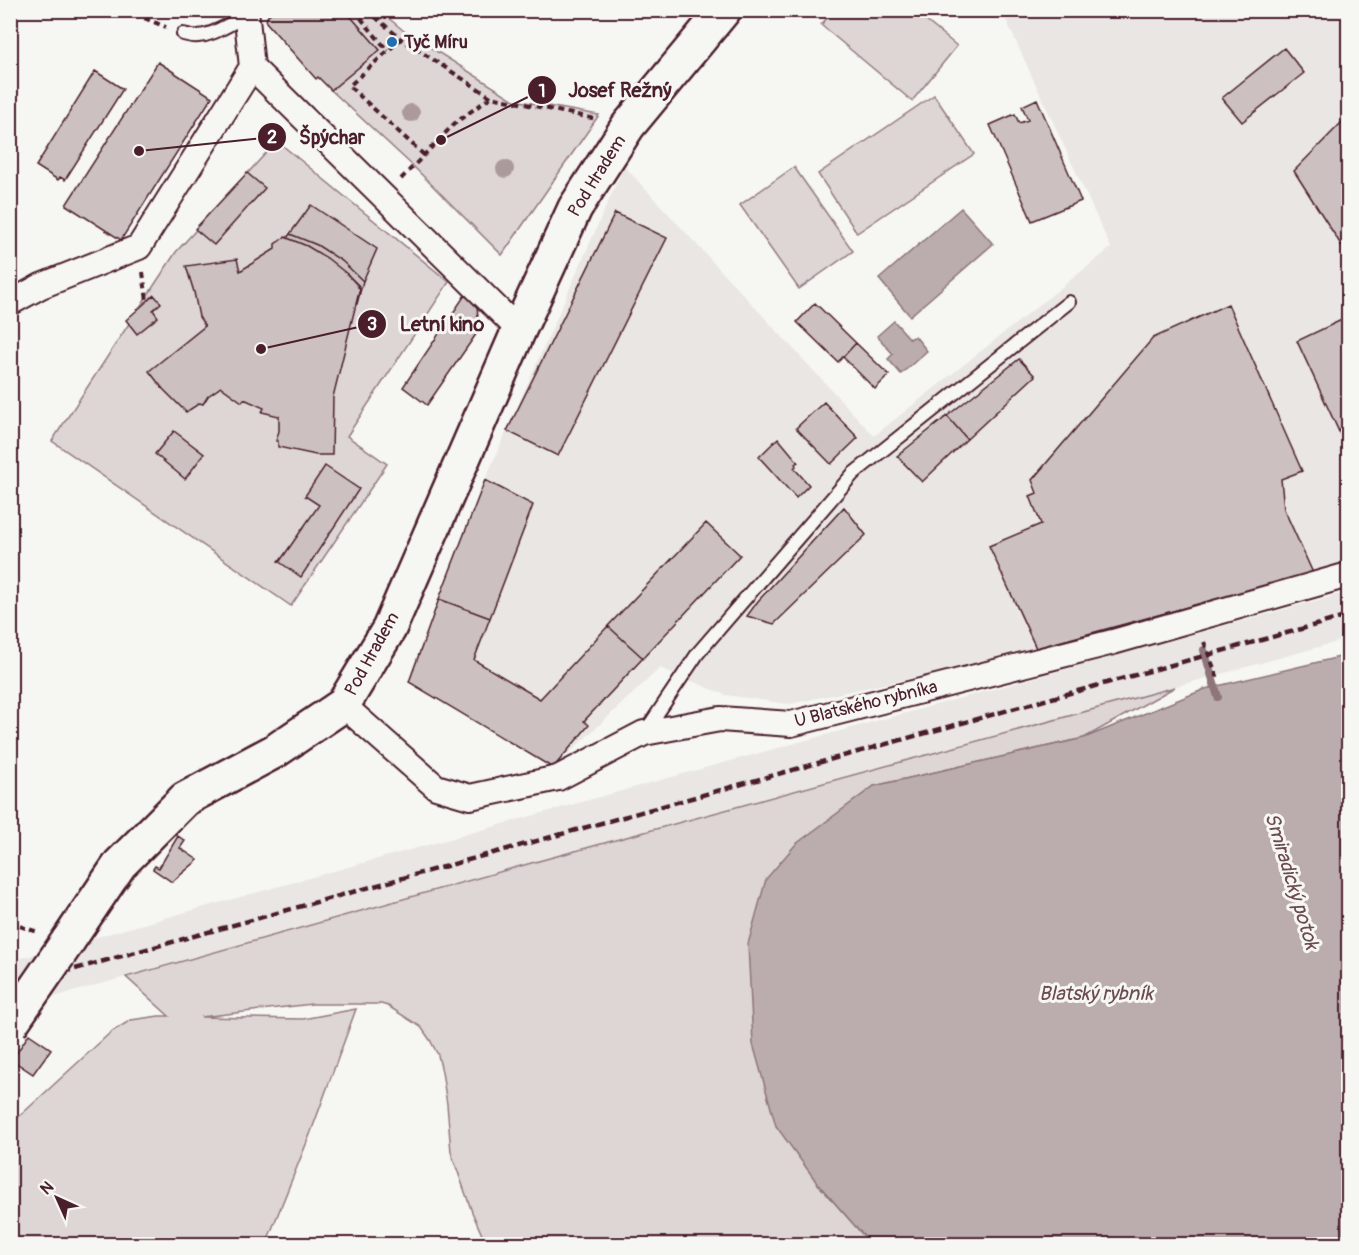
<svg xmlns="http://www.w3.org/2000/svg" width="1359" height="1255" viewBox="0 0 1359 1255" font-family="Pangolin,sans-serif">
  <style>
    .built { fill: #e9e6e3 }
    .green { fill: #ddd6d5; stroke: #947a80; stroke-width: 1.5 }
    .water { fill: #bbadae; stroke: #8e747a; stroke-width: 1.5 }
    .lines { fill: none; stroke-linecap: round; stroke-linejoin: round }
    .stream { stroke: #8e747a; stroke-width: 8 }
    .building { fill: #ccc1c0; stroke: #4a1f2b; stroke-width: 1.5 }
    .lane-casing { stroke: #4a1f2b; stroke-width: 16 }
    .street-casing { stroke: #4a1f2b; stroke-width: 28 }
    .secondary-casing { stroke: #4a1f2b; stroke-width: 38 }
    .path { stroke: #4a1f2b; stroke-width: 4; stroke-dasharray: 6 4.5; stroke-linecap: butt }
    .lane { stroke: #f6f6f2; stroke-width: 12 }
    .street { stroke: #f6f6f2; stroke-width: 24 }
    .secondary { stroke: #f6f6f2; stroke-width: 33 }
    .rail { stroke: #4a1f2b; stroke-width: 4.5; stroke-dasharray: 9 4.5; stroke-linecap: butt }
    .secondary-bridge-casing { stroke: #4a1f2b; stroke-width: 38; stroke-linecap: butt }
    .secondary-bridge { stroke: #f6f6f2; stroke-width: 33 }
    .tree { fill: #ac999c }
    .poi-dot { fill: #1f6fb2; stroke: #f6f6f2; stroke-width: 2 }
    .labels { text-anchor: middle; dominant-baseline: central; stroke-width: 6; stroke-linejoin: round; paint-order: stroke }
    .poi-label { font-size: 18px; font-weight: bold; fill: #4a1f2b; stroke: #f6f6f2; text-anchor: start }
    .street-label { font-size: 18px; fill: #4a1f2b; stroke: #f6f6f2 }
    .water-label { font-size: 20px; font-style: italic; fill: #6c4a52; stroke: #f6f6f2 }
    .leader { fill: none; stroke: #4a1f2b; stroke-width: 2 }
    .callout-dot { fill: #4a1f2b; stroke: #f6f6f2; stroke-width: 2 }
    .mark-label { font-size: 18px; text-anchor: middle; font-weight: bold; fill: #fff }
    .callout-label { font-size: 20px; text-anchor: middle; font-weight: bold; fill: #4a1f2b; stroke: #f6f6f2; stroke-width: 6; stroke-linejoin: round; paint-order: stroke }
  </style>
  <rect width="100%" height="100%" fill="#f6f6f2"/>
  <filter id="ink" filterUnits="userSpaceOnUse"><feTurbulence type="fractalNoise" baseFrequency=".0167" numOctaves="2"/><feDisplacementMap in="SourceGraphic" scale="12" xChannelSelector="R" yChannelSelector="G"/><feConvolveMatrix kernelMatrix="1 2 1 2 8 2 1 2 1" color-interpolation-filters="sRGB"/></filter>
  <g filter="url(#ink)">
    <path class="built" d="M1002,11H1348V567L1034,652L789,704L726,695L660,668L553,768L409,682L485,480L624,166L874,436L1111,248Z
      M1348,592V639L535,862L11,1009V961L672,777Z"/>
    <path class="green" d="M345,11H380L404,31L514,100L599,115L502,255L413,166L331,90L379,50Z
      M833,11H914L957,46L912,101L821,25Z
      M934,95L974,154L857,233L818,174Z
      M277,141L449,282L347,436L387,464L291,606L52,441L176,252Z
      M794,167L853,251L799,289L740,205Z
      M1175,687L1084,738L874,786L818,1184L871,1244H486L472,1212L451,1152L447,1104L442,1072L438,1055L430,1040L421,1027L388,1006L381,1004H312L201,1017L303,1019L356,1009L311,1132L266,1244H11V1124L111,1032L131,1020L159,1016H169L126,977L535,862Z"/>
    <path class="water" d="M961,208L993,244L910,316L879,279Z
      M894,321L910,339L915,336L927,351L901,374L888,359L893,354L877,336Z
      M1348,655V1244H871L818,1184L776,1126L753,1044L748,944L766,879L796,844L874,786L1084,738L1205,689Z"/>
    <g class="lines">
      <path class="stream" d="M1204,650L1218,697"/>
    </g>
    <path class="building" d="M273,10H345L380,50L331,90L318,77L316,79L266,22L267,17Z
      M1284,48L1304,73L1242,122L1222,98Z
      M158,62L212,97L121,240L66,205Z
      M95,71L123,89L65,180L60,177L58,180L36,166Z
      M1037,99L1081,201L1032,221L990,125L1015,114L1019,123L1028,120L1022,106Z
      M1348,113V250L1345,251L1294,171L1342,122Z
      M247,173L265,188L214,245L195,229Z
      M311,205L377,249L363,281L342,261L317,245L290,234Z
      M615,213L667,238L558,456L507,431Z
      M290,234L317,245L342,261L363,281L357,304H356L360,288L358,287L359,286L347,274L327,258L307,246L287,238Z
      M285,237L307,246L327,258L347,274L360,288L333,397L332,455H316L278,447V441H276L279,431V416L262,412L264,408L244,399L242,402L221,387L208,396L203,404L200,403L186,412L163,389L149,371L205,326L199,317L194,292L186,266L237,259L240,271L275,249V244Z
      M154,295L161,303L153,310L158,317L137,334L126,320Z
      M465,295L477,305L479,330L427,405L403,387Z
      M815,303L856,343L838,362L797,322Z
      M1228,304L1302,471L1281,479L1284,509L1313,573L1036,648L989,546L1041,524L1030,496L1037,493L1032,480L1153,338Z
      M1348,317V433L1341,436L1297,341Z
      M856,343L889,375L875,389L843,357Z
      M1019,359L1035,376L967,439L947,416Z
      M824,402L858,438L831,464L796,428Z
      M947,416L967,439L922,482L897,456Z
      M174,431L204,454L185,479L155,454Z
      M778,438L798,462L795,464L796,466L794,468L809,485L796,498L759,457Z
      M325,466L359,489L301,577L278,561L279,560L280,561L319,505L305,496Z
      M485,480L533,505L490,618L439,599Z
      M844,507L866,535L774,624L747,616L758,601Z
      M706,523L740,555L643,658L608,626Z
      M439,599L490,618L474,660L540,699L608,626L643,658L584,721L589,725L553,768L409,682Z
      M178,836L185,841L180,848L198,860L172,882L153,869L155,866L159,868Z
      M29,1034L51,1049L33,1074L12,1060Z"/>
    <g class="lines">
      <g class="lane-casing">
        <path id="lane" d="M183,34C188,35 194,37 198,36C216,35 230,22 246,17
          M645,732L698,653L853,474L1069,302"/>
      </g>
      <g class="street-casing">
        <path id="street" d="M246,10L252,67L519,330
          M10,303L41,286L139,247L252,67
          M343,705L436,787L470,797L558,778L644,733L720,719L791,724L1113,642L1348,575"/>
      </g>
      <g class="secondary-casing">
        <path id="secondary" d="M68,941L120,864L185,799L275,751L343,705L389,629L519,330L575,208L628,126L724,10"/>
      </g>
      <path class="path" d="M125,10L166,27
        M354,10L388,51
        M367,10L401,39
        M424,155L349,86L401,39L491,97
        M401,179L455,123L491,97L596,119
        M143,272L147,301
        M1204,642L1219,681
        M10,923L38,932"/>
      <use href="#lane" class="lane"/>
      <use href="#street" class="street"/>
      <use href="#secondary" class="secondary"/>
      <path class="rail" d="M10,987L1348,616"/>
      <g class="secondary-bridge-casing">
        <path id="secondary-bridge" d="M10,1025L68,941"/>
      </g>
      <use href="#secondary-bridge" class="secondary-bridge"/>
    </g>
    <g class="tree">
      <circle cx="411" cy="113" r="9"/>
      <circle cx="505" cy="169" r="9"/>
    </g>
  </g>
  <circle class="poi-dot" cx="392" cy="42" r="6"/>
  <g class="labels">
    <g class="poi-label">
      <text x="404" y="42">Tyč Míru</text>
    </g>
    <g class="street-label">
      <text transform="translate(597 176) rotate(-58)">Pod Hradem</text>
      <text transform="translate(372 654) rotate(-61)">Pod Hradem</text>
      <text transform="translate(866 704) rotate(-14)">U Blatského rybníka</text>
    </g>
    <g class="water-label">
      <text transform="translate(1292 881) rotate(73)">Smiradický potok</text>
      <text x="1096" y="993">Blatský rybník</text>
    </g>
  </g>
  <path class="leader" d="M441 140L542 90M139 151L272 137M261 349L372 324"/>
  <g class="callout-dot">
    <circle cx="441" cy="140" r="6"/>
    <circle cx="139" cy="151" r="6"/>
    <circle cx="261" cy="349" r="6"/>
    <circle cx="542" cy="90" r="15"/>
    <circle cx="272" cy="137" r="15"/>
    <circle cx="372" cy="324" r="15"/>
  </g>
  <g class="mark-label">
    <text x="542" y="97">1</text>
    <text x="272" y="143">2</text>
    <text x="372" y="330">3</text>
  </g>
  <g class="callout-label">
    <text x="620" y="97">Josef Režný</text>
    <text x="332" y="144">Špýchar</text>
    <text x="442" y="331">Letní kino</text>
  </g>
  <rect width="1359" height="1255" fill="none" stroke="#f6f6f2" stroke-width="36"/>
  <rect x="18" y="18" width="1323" height="1219" fill="none" stroke="#4a1f2b" stroke-width="2" filter="url(#ink)"/>
  <g transform="translate(57 1198) rotate(315)" stroke="#f6f6f2" stroke-width="4.5" paint-order="stroke">
  <path d="M0-4.5L10 22L0 15L-10 22Z" fill="#4a1f2b"/>
  <text y="-9" font-size="16" font-weight="bold" text-anchor="middle" fill="#4a1f2b">N</text>
  </g>
</svg>
